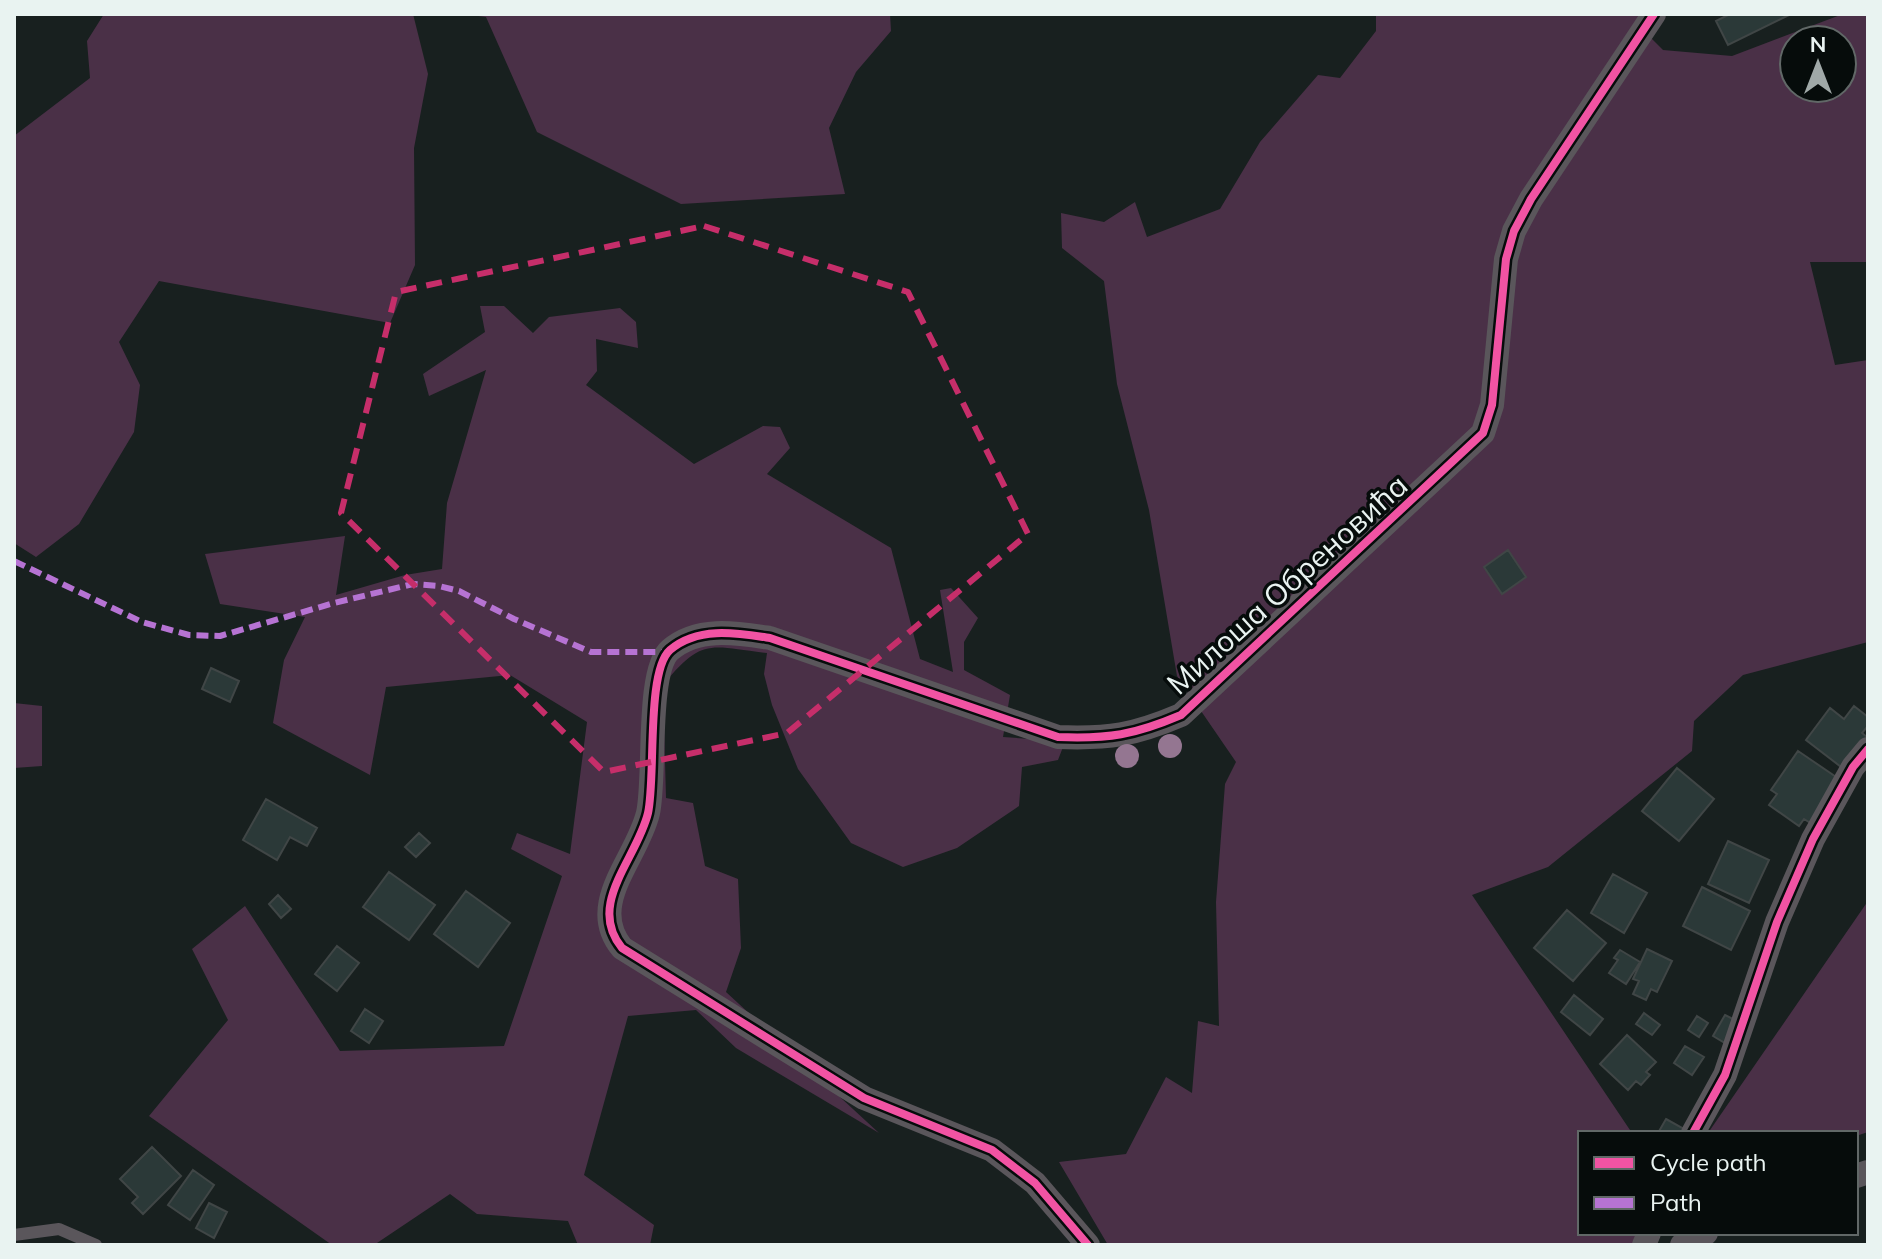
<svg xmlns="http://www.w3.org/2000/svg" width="1882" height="1259" viewBox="0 0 1882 1259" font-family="Mulish,sans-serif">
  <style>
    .green { fill: #4a3047; fill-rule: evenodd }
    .building { fill: #2b3938; stroke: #404646; stroke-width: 2 }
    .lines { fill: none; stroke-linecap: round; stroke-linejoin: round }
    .service { stroke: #5a565b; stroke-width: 12 }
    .minor { stroke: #5a565b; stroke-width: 24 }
    .quiet { stroke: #b673d3; stroke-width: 6; stroke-dasharray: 12 6; stroke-linecap: butt }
    .cycleway-casing { stroke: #060c0b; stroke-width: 13 }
    .cycleway { stroke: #f153a3; stroke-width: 8 }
    .tree { fill: #947691 }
    .marked { fill: none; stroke: #c62e6a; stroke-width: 6; stroke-dasharray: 16 10; stroke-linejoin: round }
    .labels { text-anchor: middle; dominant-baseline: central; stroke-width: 7; stroke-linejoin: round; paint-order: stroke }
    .street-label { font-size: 30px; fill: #e9f3f1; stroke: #060c0b }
  </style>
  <rect width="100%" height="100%" fill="#18201f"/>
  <path class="green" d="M104,14H413L428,74L414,148L415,265L390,323L159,281L119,342L140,385L134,432L79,524L36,557L14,543V136L90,78L87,41Z
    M463,14H890L891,31L856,72L829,128L845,194L681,204L537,132L486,17Z
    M1376,14H1643L1636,23L1663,50L1732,56L1843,14H1868V262H1810L1835,365L1868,360V642L1743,675L1694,721L1692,751L1548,867L1472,895L1632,1133H1580V1233H1646L1640,1245H1108L1059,1162L1126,1154L1166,1077L1192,1093L1198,1021L1219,1026L1216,902L1225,784L1236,762L1177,676L1149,510L1117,384L1104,281L1062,248L1061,213L1104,222L1135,202L1147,237L1220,209L1260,142L1318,75L1340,78L1376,31ZM1794,40H1842V88H1794Z
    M480,306H504L533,333L549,317L620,308L636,322L638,348L596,339L597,371L586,385L694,464L763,426L780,427L790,448L767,474L891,548L920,659L953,672L940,590L951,588L978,618L964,642V670L1010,695L1003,737L1044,740L1063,747L1058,760L1022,767L1019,806L957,848L903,867L851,843L798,769L772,705L764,674L767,653C709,646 702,637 663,685L666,798L693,803L705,866L738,879L741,948L726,992L879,1133L736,1048L696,1010L628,1016L584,1175L654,1225L650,1245H578L568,1221L477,1214L450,1194L374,1245H332L149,1116L228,1020L192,949L245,906L340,1051L504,1046L562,876L511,849L517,833L570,854L587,722L510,675L386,687L370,775L273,723L284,660L305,617L220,604L205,554L345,536L336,595L405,575L442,569L447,503L486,370L429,396L423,374L485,332Z
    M14,703L42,706V766L14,768Z
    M1868,901V1132L1856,1136V1133H1708Z"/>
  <path class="building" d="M1730,14H1791L1728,45L1716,21Z
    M1508,550L1526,577L1502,594L1484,567Z
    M211,668L239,681L230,702L202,689Z
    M1854,706L1868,717V726L1862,733L1868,738L1845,770L1806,740L1830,708L1844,719Z
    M1798,751L1842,781L1812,824L1804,819L1799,826L1769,805L1777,794L1771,790Z
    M1677,768L1714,799L1679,841L1642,811Z
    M266,799L317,828L307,846L290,837L277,860L243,840Z
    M419,833L430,843L416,857L405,847Z
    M1728,841L1769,860L1749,903L1708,884Z
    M389,872L435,905L409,940L363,907Z
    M1613,874L1647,893L1624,933L1591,913Z
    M1702,887L1750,911L1731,950L1683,926Z
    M466,891L510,923L478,967L434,934Z
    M278,895L291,909L281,918L269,904Z
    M1567,910L1606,943L1573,981L1534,948Z
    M337,946L359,963L337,991L315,974Z
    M1647,949L1672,961L1657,992L1651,989L1646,1000L1633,994L1639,981L1633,979Z
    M1620,950L1640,962L1626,984L1609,973L1618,960L1614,958Z
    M1574,995L1603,1019L1590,1035L1561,1012Z
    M365,1009L383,1021L369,1043L351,1031Z
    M1644,1013L1660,1025L1652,1035L1636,1024Z
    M1725,1015L1737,1021L1725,1043L1713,1036Z
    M1697,1016L1708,1023L1699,1037L1688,1030Z
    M1627,1035L1656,1062L1646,1072L1650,1075L1641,1085L1636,1081L1628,1090L1600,1064Z
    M1685,1046L1704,1057L1692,1075L1674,1063Z
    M1666,1119L1686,1130L1684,1133H1658Z
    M152,1147L181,1176L143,1214L132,1203L138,1197L120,1179Z
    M193,1170L214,1185L190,1220L168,1205Z
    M209,1203L227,1212L214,1238L196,1228Z"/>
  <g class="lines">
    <path class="service" d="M14,1235L59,1229L96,1245"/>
    <path class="minor" d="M1693,1133L1725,1075L1777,922L1813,839L1853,767L1868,749
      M1856,1176L1868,1172
      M1088,1245L1035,1183L992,1150L864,1098L622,948C586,904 637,859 648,813C656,778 646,671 670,650C698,626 737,633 770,638L1058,737C1109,739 1134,735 1181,715L1483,433L1492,405L1506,259L1514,231L1531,199L1654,14
      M1644,1245L1649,1233
      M1682,1245L1706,1233"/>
    <path class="quiet" d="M14,561L142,622L189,635L220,636L334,603L413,584L439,586L459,591L514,619L591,652H667"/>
    <g class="cycleway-casing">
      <path id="cycleway" d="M1693,1133L1725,1075L1777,922L1813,839L1853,767L1868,749
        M1088,1245L1035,1183L992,1150L864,1098L622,948C586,904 637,859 648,813C656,778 646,671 670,650C698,626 737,633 770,638L1058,737C1109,739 1134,735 1181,715L1483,433L1492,405L1506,259L1514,231L1531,199L1654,14"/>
    </g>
    <use href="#cycleway" class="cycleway"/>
  </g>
  <g class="tree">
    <circle cx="1170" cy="746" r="12"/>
    <circle cx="1127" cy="756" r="12"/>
  </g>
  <path class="marked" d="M704,226L908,292L1028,534L787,733L604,772L341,513L396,292Z"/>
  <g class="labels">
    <g class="street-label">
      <text transform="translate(1287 584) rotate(-42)">Милоша Обреновића</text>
    </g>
  </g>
  <rect width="1882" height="1259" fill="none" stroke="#e9f3f1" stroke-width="32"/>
  <rect x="1578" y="1131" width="280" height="104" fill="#060c0b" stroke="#616867" stroke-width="2"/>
  <rect x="1594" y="1157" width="40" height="12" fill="#f153a3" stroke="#616867" stroke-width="2"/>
  <text x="1650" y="1171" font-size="24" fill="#e9f3f1">Cycle path</text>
  <rect x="1594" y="1197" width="40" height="12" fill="#b673d3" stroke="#616867" stroke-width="2"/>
  <text x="1650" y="1211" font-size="24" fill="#e9f3f1">Path</text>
  <g transform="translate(1818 64)"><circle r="38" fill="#060c0b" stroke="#616867" stroke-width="2"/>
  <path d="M0-6L14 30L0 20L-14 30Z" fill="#a0a9a8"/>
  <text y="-12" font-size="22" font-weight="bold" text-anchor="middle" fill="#e9f3f1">N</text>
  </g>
</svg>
